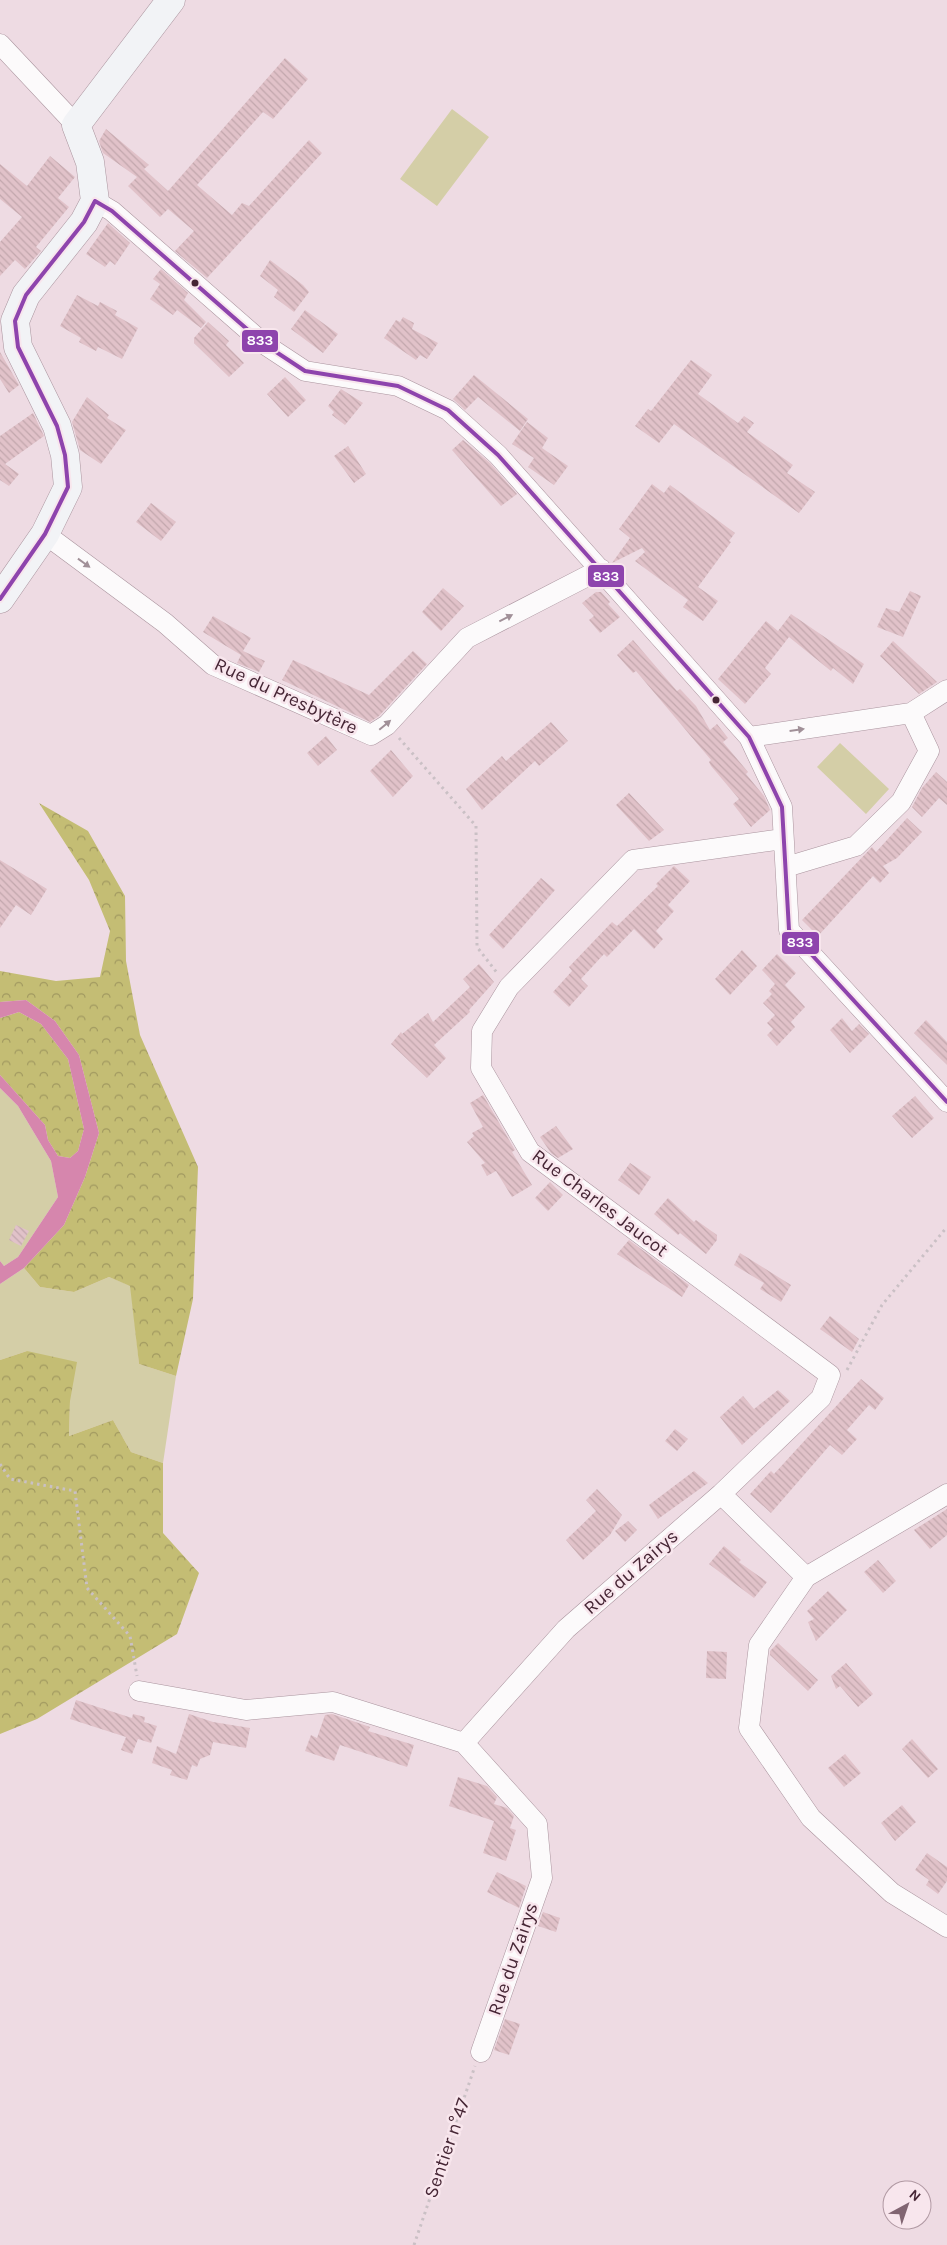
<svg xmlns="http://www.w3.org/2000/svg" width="947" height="2245" viewBox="0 0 947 2245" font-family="Karla,sans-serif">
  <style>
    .green { fill: #d4cea7 }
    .forest { fill: url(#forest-crowns) }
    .water { fill: #d686ad }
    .building { fill: url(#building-back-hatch) }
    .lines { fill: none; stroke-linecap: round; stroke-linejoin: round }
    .street-casing { stroke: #aa949e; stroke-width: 21 }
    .secondary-casing { stroke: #aa949e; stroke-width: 29 }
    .path { stroke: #cac0c5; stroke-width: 3; stroke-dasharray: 2.5 4; stroke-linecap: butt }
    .street { stroke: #fcfafb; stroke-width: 20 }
    .secondary { stroke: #f2f3f6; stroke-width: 28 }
    .bus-1-casing { stroke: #f8e6ed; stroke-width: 8 }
    .bus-1 { stroke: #8e44ad; stroke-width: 4 }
    .oneway { fill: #a19098 }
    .bus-dot { fill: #462635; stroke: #f8e6ed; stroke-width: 2 }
    .labels { text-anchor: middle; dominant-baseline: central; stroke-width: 5; stroke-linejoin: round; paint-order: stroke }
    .street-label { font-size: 19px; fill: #462635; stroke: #f8e6ed }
    .line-badge { stroke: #f8e6ed; stroke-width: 2 }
    .badge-label { font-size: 14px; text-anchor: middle; font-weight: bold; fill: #fff }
  </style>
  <defs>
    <pattern id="forest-crowns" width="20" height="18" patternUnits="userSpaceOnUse" patternTransform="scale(1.25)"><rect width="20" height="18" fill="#c4bd74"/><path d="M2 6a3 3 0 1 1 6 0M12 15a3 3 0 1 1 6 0" fill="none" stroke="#a19960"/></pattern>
    <pattern id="building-back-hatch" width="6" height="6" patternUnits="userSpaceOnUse" patternTransform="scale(1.25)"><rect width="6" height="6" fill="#e1c2c9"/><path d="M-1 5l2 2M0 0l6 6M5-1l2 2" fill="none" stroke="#c2a7ad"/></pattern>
  </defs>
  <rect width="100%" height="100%" fill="#eedbe3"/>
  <path class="green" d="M452,109L489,137L437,206L400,179Z
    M840,743L889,789L866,814L817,767Z
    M0,1088L18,1106L51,1161L58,1197L18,1257L4,1266L0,1261Z
    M24,1268L40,1287L74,1292L109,1277L131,1286L139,1364L176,1376L163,1463L131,1452L113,1420L69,1436L70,1401L27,1351L0,1360V1284Z"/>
  <path class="forest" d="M39,803L88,831L125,896L126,961L140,1035L198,1167L193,1299L176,1376L139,1364L130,1286L109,1277L74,1292L40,1287L24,1268L64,1225L85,1177L99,1133L79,1055L55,1021L26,1000L0,1002V971L56,981L100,977L110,931L89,880Z
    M19,1012L41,1024L68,1059L84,1129L78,1151L70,1158L58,1156L48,1140L45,1125L0,1075V1018Z
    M27,1351L77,1362L70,1401L69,1436L113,1420L131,1452L163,1463V1533L199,1573L177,1634L37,1719L0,1734V1360Z"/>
  <path class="water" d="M26,1000L55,1021L79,1055L99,1133L85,1177L64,1225L24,1268L0,1284V1261L4,1266L18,1257L58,1197L51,1161L18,1106L0,1088V1075L45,1125L48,1140L58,1156L70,1158L78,1151L84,1129L68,1059L41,1024L19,1012L0,1018V1002Z"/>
  <path class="building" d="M285,58L308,79L273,119L263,112L197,185L232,215L242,203L249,206L309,140L322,153L207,278L175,251L194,231L168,209L160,217L128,186L137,177L103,153L99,141L106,129L149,165L144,169L168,191Z
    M50,156L75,177L58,198L69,207L36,247L41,251L25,269L15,260L0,276V242L22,217L0,199V164L27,186Z
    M108,223L130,243L115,265L110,261L105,267L86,254Z
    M270,260L303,285L309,292L294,312L274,297L278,290L260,276Z
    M161,269L188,293L184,300L206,322L201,328L177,310L173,315L150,299L160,284L153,279Z
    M77,295L98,306L100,302L117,311L115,315L138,328L122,359L98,347L96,351L79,342L81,338L60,326Z
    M305,310L338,334L323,353L291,329Z
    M403,317L414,323L412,329L438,343L427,359L420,355L416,360L384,338L396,320L400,322Z
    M208,322L229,341L226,345L244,363L229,377L194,343V338Z
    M0,352L19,385L9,393L0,379Z
    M691,360L712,375L698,394L738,423L744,416L754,423L747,432L793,465L787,473L815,492L799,513L674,424L659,443L635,426L648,409L651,411Z
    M474,375L528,419L520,431L478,397L465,410L453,399Z
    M285,377L306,400L288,417L267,394Z
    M341,389L363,403L345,425L332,415L334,412L328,406Z
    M87,397L109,415L107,418L126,430L101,464L80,450L72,422Z
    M33,413L44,436L5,464L19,474L9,486L0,480V436Z
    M527,422L548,438L542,448L568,466L554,485L528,467L534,458L512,444Z
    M463,440L490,463L517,494L501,506L452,450Z
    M348,446L366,474L354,483L334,456Z
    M652,484L664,493L670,485L735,533L729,541L731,542L698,587L718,601L703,621L683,607L688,600L635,561L645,552L642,548L612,563L630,538L619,529Z
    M151,503L176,522L161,541L136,522Z
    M443,588L464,606L441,631L422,612Z
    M910,591L921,596L903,637L877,627L886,608L899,612Z
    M596,592H601L610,602L608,604L620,617L600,633L589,620L594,616L582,603Z
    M791,614L864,664L853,684L833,668L831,671L789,637L765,668L771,674L745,704L718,679L766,621L778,631Z
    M213,616L251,638L243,651L265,661L259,672L237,663L241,655L203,632Z
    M633,640L677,691L680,689L696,706L710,730L717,724L728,738L723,742L748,772L746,774L764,796L770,810L751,827L733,804L739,799L711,766L709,762L711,760L636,671L633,673L617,655Z
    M893,641L937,682L919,694L880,656Z
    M413,651L427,664L379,716L370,722L282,680L293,660L369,695Z
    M551,722L568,741L539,766L535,761L482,810L466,789L502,756L506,761Z
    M326,736L337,750L318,766L307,753Z
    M391,750L413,776L393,797L370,771Z
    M936,772L947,782V805L939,798L922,817L912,807L922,788Z
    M629,793L664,830L649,841L616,805Z
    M907,818L922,832L897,858L883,866L889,873L880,883L873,876L818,936L802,920L872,847L876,852Z
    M0,860L47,889L31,915L16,905L0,928Z
    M674,866L690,881L668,905L674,911L656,931L663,939L654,949L634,929L607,957L604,954L581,979L588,986L569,1007L553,992L572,971L569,967L612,922L617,926L658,886L656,884Z
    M541,878L555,890L503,949L489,935Z
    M742,950L757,966L730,995L715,979Z
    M777,954L796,973L785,985L805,1007L791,1022L795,1027L777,1046L767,1035L773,1029L767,1023L775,1015L763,1003L772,994L769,991L775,984L762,970Z
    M479,964L494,982L469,1010L470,1012L434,1045L446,1058L427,1078L391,1044L401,1032L402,1034L428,1013L433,1022L470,987L463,979Z
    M842,1018L852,1031L859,1024L869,1034L850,1053L830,1030Z
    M926,1020L947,1042V1065L914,1033Z
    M483,1095L515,1150L512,1152L532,1185L512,1197L496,1171L487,1176L481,1165L485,1163L467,1142L474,1136L472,1133L483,1127L470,1103Z
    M915,1096L934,1118L912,1138L892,1116Z
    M556,1126L573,1149L558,1158L551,1153L540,1137Z
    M630,1163L651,1177L639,1195L618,1180Z
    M550,1182L563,1195L548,1211L535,1198Z
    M668,1198L694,1222L696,1220L717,1235V1240L706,1254L680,1233L678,1235L654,1214Z
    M16,1225L29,1231L21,1246L9,1240Z
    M629,1240L689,1285L682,1297L617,1254Z
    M740,1253L791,1285L781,1302L760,1289L764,1283L734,1265Z
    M830,1316L859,1339L852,1352L820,1329Z
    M861,1379L884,1398L875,1410L869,1405L847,1430L857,1439L842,1455L830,1445L771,1513L750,1494L771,1471L774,1474Z
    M778,1390L790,1401L742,1445L720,1417L743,1396L754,1409Z
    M675,1429L688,1439L677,1451L665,1441Z
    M694,1471L708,1483L658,1519L649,1505Z
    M597,1489L622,1515L610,1535L583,1560L566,1540L596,1511L586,1500Z
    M947,1509V1535L930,1549L914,1530Z
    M628,1521L637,1530L625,1542L615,1531Z
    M724,1546L741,1560L739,1562L767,1582L754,1598L709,1564Z
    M878,1560L896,1581L883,1593L864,1572Z
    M828,1591L847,1610L816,1641L808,1622L814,1619L807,1611Z
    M778,1643L818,1680L808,1691L770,1655V1651Z
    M707,1651L727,1652L726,1679L706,1678Z
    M846,1663L873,1694L858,1707L840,1686L836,1689L831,1676Z
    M76,1700L132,1718L133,1714L145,1717L144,1722L157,1726L151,1743L138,1739L132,1754L121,1750L126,1737L70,1719Z
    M189,1714L213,1722L250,1728L246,1748L213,1742L210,1755L200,1759L197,1767L192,1765L187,1780L170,1775L172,1770L152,1763L157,1746L176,1754Z
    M332,1714L370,1727L368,1731L414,1745L407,1767L340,1745L334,1761L305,1751L311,1735L317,1738L325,1715Z
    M912,1739L938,1769L928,1778L902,1749Z
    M845,1754L861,1773L844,1787L828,1768Z
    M458,1777L487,1786L497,1797L494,1804L507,1808L514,1816L510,1828L516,1830L506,1861L483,1853L494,1821L449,1806Z
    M902,1805L916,1822L895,1841L881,1823Z
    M927,1853L947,1867V1881L938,1894L926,1885L929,1880L915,1870Z
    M497,1872L526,1886L519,1908L487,1892Z
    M543,1912L560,1918L556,1932L538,1926Z
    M505,2019L520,2024L509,2055L494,2050Z"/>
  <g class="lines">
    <g class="street-casing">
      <path id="street" d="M0,44L76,125
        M95,201L112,211L264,344L305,371L398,386L448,410L498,455L749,737L782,807L789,930L947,1102
        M45,534L165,623L213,665L371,735L387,725L467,638L601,569
        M749,737L911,713L947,690
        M786,867L856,846L901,802L929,751L911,713
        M721,1494L806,1577
        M947,1494L806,1577L759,1645L749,1728L811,1818L892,1893L947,1927
        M139,1691L246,1710L333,1702L464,1743L566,1629L721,1494L821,1398L830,1375L530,1152L481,1068L482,1031L509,987L633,860L783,839
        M464,1743L537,1824L542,1878L481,2052"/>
    </g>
    <g class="secondary-casing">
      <path id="secondary" d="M0,599L45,534L68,487L65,455L57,426L18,347L15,321L26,295L84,222L95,201L90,162L76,125L171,0"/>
    </g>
    <path class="path" d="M399,738L476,826L477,947L498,974
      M847,1370L882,1305L947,1227
      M0,1464L10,1479L75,1491L87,1588L130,1636L137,1676
      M414,2245L475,2066"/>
    <use href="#street" class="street"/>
    <use href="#secondary" class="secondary"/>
    <g class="bus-1-casing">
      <path id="bus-1" d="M95,201L112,211L264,344L305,371L398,386L448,410L498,455L749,737L782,807L789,930L947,1102
        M0,599L45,534L68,487L65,455L57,426L18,347L15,321L26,295L84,222L95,201"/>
    </g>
    <use href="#bus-1" class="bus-1"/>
  </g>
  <defs><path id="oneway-solid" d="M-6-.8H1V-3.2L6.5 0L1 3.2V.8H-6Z" transform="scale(1.25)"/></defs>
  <g class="oneway">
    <use href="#oneway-solid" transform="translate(84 563) rotate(36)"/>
    <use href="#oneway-solid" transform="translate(506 618) rotate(-27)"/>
    <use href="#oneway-solid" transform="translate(385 725) rotate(-40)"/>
    <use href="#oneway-solid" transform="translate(797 730) rotate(-8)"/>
  </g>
  <g class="bus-dot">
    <circle cx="195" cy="283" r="4.5"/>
    <circle cx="716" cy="700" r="4.5"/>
  </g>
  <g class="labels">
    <g class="street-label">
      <text transform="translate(286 696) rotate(25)">Rue du Presbytère</text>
      <text transform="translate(600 1203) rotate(37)">Rue Charles Jaucot</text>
      <text transform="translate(631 1572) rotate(-41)">Rue du Zairys</text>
      <text transform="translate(513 1959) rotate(-71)">Rue du Zairys</text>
      <text transform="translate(447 2148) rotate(-71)">Sentier n°47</text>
    </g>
  </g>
  <g class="line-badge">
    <rect x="241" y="329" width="38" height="24" rx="5" fill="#8e44ad"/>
    <rect x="587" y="564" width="38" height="24" rx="5" fill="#8e44ad"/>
    <rect x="781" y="931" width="39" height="24" rx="5" fill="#8e44ad"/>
  </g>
  <g class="badge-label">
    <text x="260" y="345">833</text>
    <text x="606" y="581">833</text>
    <text x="800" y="947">833</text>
  </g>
  <g transform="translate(907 2205) rotate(40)"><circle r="24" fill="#f8e6ed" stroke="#b199a3"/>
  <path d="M0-4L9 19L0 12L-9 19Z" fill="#816572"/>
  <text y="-8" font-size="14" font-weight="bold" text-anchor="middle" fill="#462635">N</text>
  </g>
</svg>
